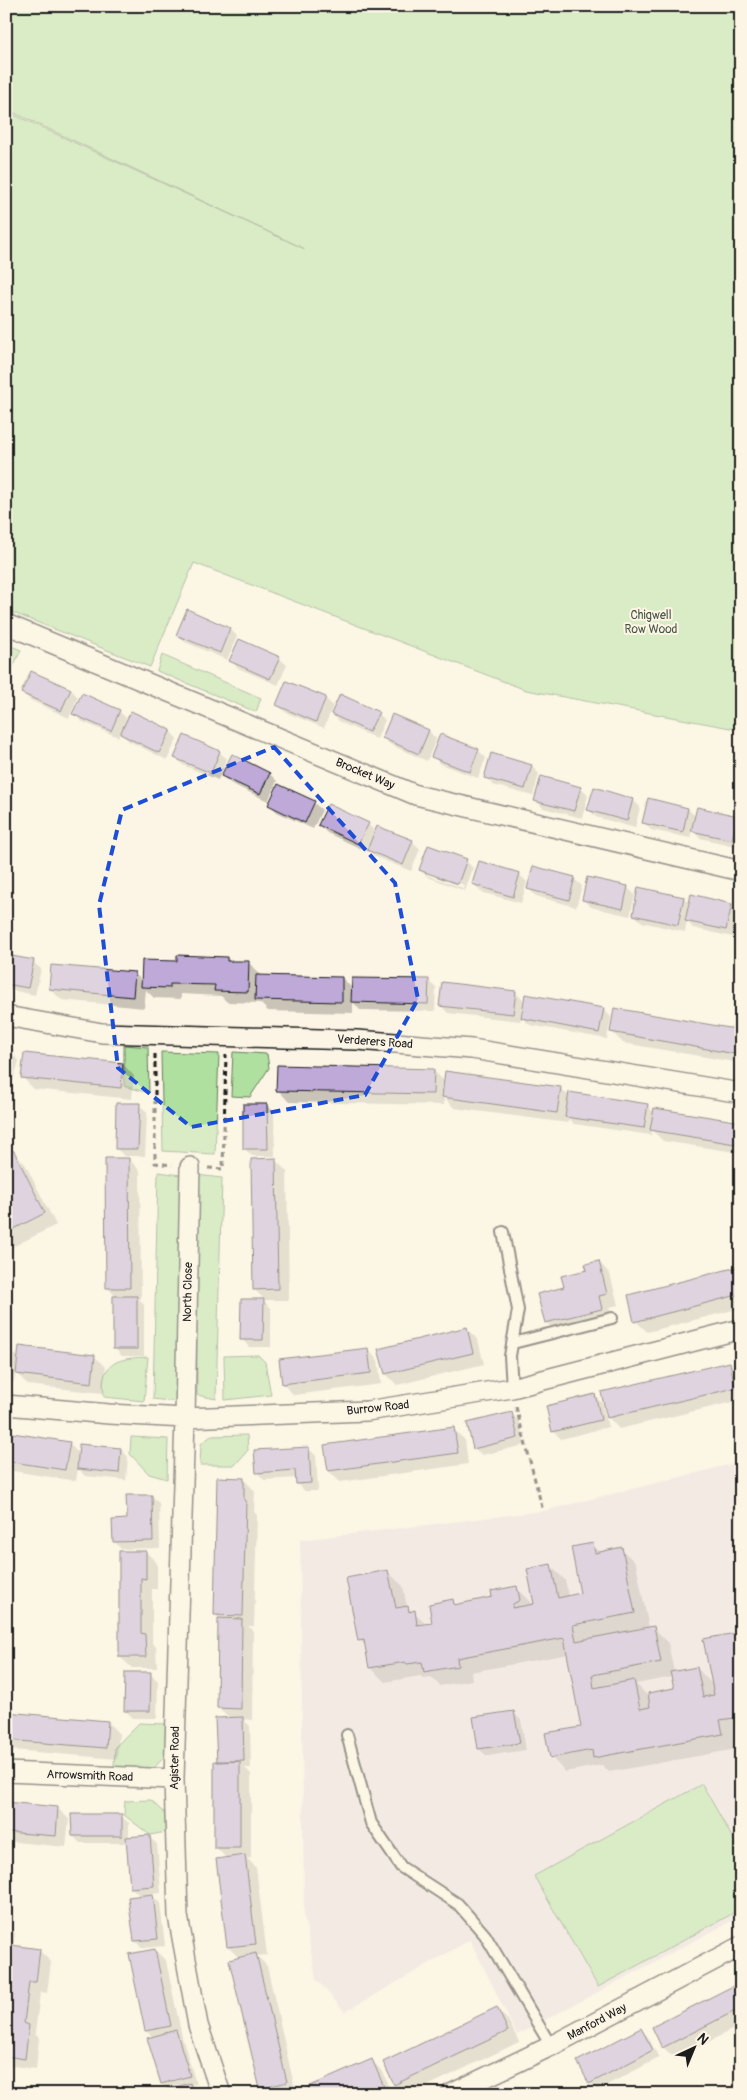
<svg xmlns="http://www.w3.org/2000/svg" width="747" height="2100" viewBox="0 0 747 2100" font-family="Pangolin,sans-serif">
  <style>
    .built { fill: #e9dee1 }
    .green { fill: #afe0a0; stroke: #667e5e }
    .shadow { fill: #0003; fill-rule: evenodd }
    .building { fill: #bea9d9; stroke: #1c1c1c }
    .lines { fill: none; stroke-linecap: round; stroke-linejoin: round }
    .lane-casing { stroke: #1c1c1c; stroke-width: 14 }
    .street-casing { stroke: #1c1c1c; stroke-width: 22 }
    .path { stroke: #1c1c1c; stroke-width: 3; stroke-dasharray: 5 4; stroke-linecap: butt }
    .lane { stroke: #fcf5e5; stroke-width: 10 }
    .street { stroke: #fcf5e5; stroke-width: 19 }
    .marked { fill: none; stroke: #1d4ed8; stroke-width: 4; stroke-dasharray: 10 6; stroke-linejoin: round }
    .labels { text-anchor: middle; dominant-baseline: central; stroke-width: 4; stroke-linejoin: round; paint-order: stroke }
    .park-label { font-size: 12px; fill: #485744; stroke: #fcf5e5 }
    .street-label { font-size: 12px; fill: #1c1c1c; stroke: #fcf5e5 }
  </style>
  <rect width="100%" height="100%" fill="#fcf5e5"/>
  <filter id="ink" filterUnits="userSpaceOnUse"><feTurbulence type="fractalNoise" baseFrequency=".02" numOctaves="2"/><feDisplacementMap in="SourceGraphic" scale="10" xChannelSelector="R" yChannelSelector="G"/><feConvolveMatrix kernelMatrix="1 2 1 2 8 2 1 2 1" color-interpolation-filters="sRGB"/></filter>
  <g filter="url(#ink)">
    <path class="built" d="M740,1462L741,1916L517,2035L470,1940L345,2012L316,1979L304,1916L300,1540L543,1511Z"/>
    <path class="green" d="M6,6H741V730L526,690L194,563L150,667L6,610V111L305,249L6,109Z
      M6,644L21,650L13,667L6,670Z
      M162,655L261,698L256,712L157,671Z
      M124,1045L148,1047L149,1093L124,1086Z
      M161,1052L219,1054L215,1154L163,1151Z
      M233,1052L267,1054L269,1068L250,1097L231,1096Z
      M158,1172L181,1175L177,1402L153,1399Z
      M196,1175L222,1178L216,1399L197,1395Z
      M258,1355L265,1362L271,1395L225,1400L224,1356Z
      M148,1357L144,1401L104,1397C104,1392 102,1383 104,1377C110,1357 132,1358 148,1357Z
      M247,1435L248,1450L235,1465H200L201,1444L211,1436Z
      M131,1437L168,1439L167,1479L149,1474L130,1454Z
      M139,1723L166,1724L167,1754L153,1769L114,1767L115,1747Z
      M702,1784L741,1853V1909L598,1987L534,1876Z
      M151,1800L164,1812L166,1832L150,1835L124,1815L125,1801Z"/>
    <path class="shadow" d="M230,629L237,636L227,660L185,642L178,635Z
      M279,658L287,665L278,685L238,668L231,661Z
      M32,672L71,690L78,697L69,718L30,700L23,693Z
      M287,683L326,699L333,706L324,728L285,712L278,705Z
      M6,704L13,711L6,726Z
      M119,711L128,720L170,731L177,739L167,760L129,741L120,733L118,737L81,721L74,714Z
      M378,713L385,720L377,739L340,722L332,714Z
      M393,716L429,731L436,739L427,761L391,745L383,738Z
      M478,750L486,758L478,778L440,764L433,756Z
      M219,752L227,759L218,780L183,765L176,757Z
      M492,755L532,766L539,774L533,796L493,785L486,777Z
      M270,774L277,781L268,801L230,783L222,776Z
      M580,788L588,795L582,818L543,808L536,800Z
      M633,800L640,807L635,828L596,817L589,810Z
      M314,803L322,810L313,829L277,812L270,805Z
      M688,809L696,817H737L741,821L739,847L700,838L692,830L690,838L651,830L644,822Z
      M368,824L375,832L377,827L413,842L420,849L411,871L376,857L367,849L366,851L327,833L320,825Z
      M466,861L473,868L465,891L428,877L420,870ZM427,872L464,885L463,888L427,875Z
      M519,874L527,882L521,903L481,892L474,884Z
      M574,879L582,886L576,907L536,896L529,889Z
      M627,887L635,895L630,916L591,907L583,900Z
      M683,898L690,905H731L739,913L733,937L693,928L687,921L685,932L642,922L634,915Z
      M6,956L33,962L41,969L35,995L6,989Z
      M227,958L231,962L249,963L260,974V976L342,978L353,989L428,981L436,988L435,1011L360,1010L353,1002V1013L268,1011L260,1003L227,1002L221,996L181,994V999L154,998L146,990L144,1008L62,1000L50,989L135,974L143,982L178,962Z
      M515,992L523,1000L520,1021L448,1013L440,1005Z
      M603,1009L611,1017L607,1039L530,1025L521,1017Z
      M741,1031V1063L623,1043L612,1032Z
      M6,1052L12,1054L19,1061L12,1083L6,1081Z
      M123,1064L134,1076L132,1099L34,1089L22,1077Z
      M433,1070L445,1082L560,1088L570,1097L647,1105L654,1113L741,1124V1153L663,1141L652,1130L651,1135L574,1124L569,1118L568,1123L454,1108L444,1097V1105L289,1102L278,1090Z
      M139,1105L147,1112L145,1156H124L116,1148Z
      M267,1105L274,1112L275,1156H252L245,1149Z
      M6,1138L14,1153L25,1164L56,1225L14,1246L6,1238Z
      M129,1159L140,1171L141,1299L138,1298L144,1305V1356H122L114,1348L117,1298L107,1287Z
      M275,1160L287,1171L289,1300H263L271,1308V1347H249L242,1339V1300H265L254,1289Z
      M599,1262L610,1274L618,1305L609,1307L613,1320L557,1333L546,1322L566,1288Z
      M741,1267V1308L647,1332L636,1321Z
      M467,1329L478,1340L484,1364L397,1385L386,1374L380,1350Z
      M6,1347L19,1358L94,1356L106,1367L103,1393L28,1385L16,1372L13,1383L6,1382Z
      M367,1349L378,1360L381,1384L294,1395L283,1384Z
      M729,1363L740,1374L741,1400L619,1429L608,1417Z
      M594,1395L602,1403L608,1427L561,1439L553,1431Z
      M512,1414L519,1421L525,1445L482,1455L474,1448Z
      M453,1429L465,1440L468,1464L340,1482L329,1471Z
      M6,1433L69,1443L79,1454L121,1449L128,1457L126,1480L85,1476L78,1468L76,1481L7,1470L6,1475Z
      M308,1448L316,1456L318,1491H305L297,1484V1478L264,1480L257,1472Z
      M244,1480L255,1491L254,1512L257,1515L254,1626H248L253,1631L252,1720L243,1719L250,1726L251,1768H245L251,1774V1858H247L256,1868L267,1955L257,1956L267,1966L296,2094H267L261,2088L239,1958L228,1947L227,1859L216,1847L218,1762L230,1719L218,1708L220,1619L215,1614Z
      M152,1496L159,1503L160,1548L121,1549L114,1541Z
      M592,1544L601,1553L621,1549L636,1563L649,1628L653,1627L668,1642L674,1672L697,1668L713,1685L741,1633V1734L734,1735L737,1749L609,1772L602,1765L565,1772L551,1757L582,1728L569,1654L471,1672L472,1680L440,1686L431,1677L423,1678L420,1676L385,1682L370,1668L366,1647L360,1640L388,1572L403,1586L407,1607L427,1625L434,1624L453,1601L457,1605L494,1598L517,1588L531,1602L532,1605H536L551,1566L565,1580L569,1597L582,1594ZM672,1677L675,1689L650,1698L636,1684Z
      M146,1552L157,1563V1589H152V1643L156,1647L157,1668H132L120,1657Z
      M150,1674L158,1681L157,1718H133L125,1710Z
      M513,1713L521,1720L526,1750L487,1756L479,1749L474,1718Z
      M6,1714L108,1722L119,1734L117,1759L13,1750L6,1743Z
      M6,1803L57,1808L69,1819L66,1847L6,1841Z
      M121,1816L129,1823V1838L149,1837L157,1844L161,1893L151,1894L160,1903L165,1946L142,1948L135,1941L141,1897L131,1887L128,1843H80L73,1836Z
      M6,1925L15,1933L13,1947L39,1950L51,1962L47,1993L40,1992L35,2034L39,2038L36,2069L6,2065V1975L11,1957L6,1956Z
      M155,1950L166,1961L182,2037L196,2084L191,2085L198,2094H165L169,2091L162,2084L153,2037L146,2031Z
      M741,1983V2025L675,2059L663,2047L654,2028Z
      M496,2009L508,2020L519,2042L411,2094H404L395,2085L384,2063Z
      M641,2029L648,2037L659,2058L597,2090L590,2083Z
      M372,2061L383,2072L392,2094H312Z"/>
    <path class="building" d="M187,609L230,628L220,653L176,635Z
      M239,639L280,657L270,679L229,661Z
      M31,671L71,689L61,711L21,693Z
      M286,681L326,697L316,722L276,705Z
      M82,693L120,710L111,731L72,714Z
      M340,694L379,712L369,732L331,714Z
      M131,711L171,730L159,753L120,734Z
      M392,714L429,730L419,754L382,738Z
      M440,734L479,749L470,772L431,757Z
      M184,735L220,751L211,773L174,758Z
      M491,753L532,765L525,789L484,778Z
      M232,754L270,773L260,794L221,776Z
      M541,776L581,787L574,811L534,801Z
      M278,784L315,801L305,823L268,805Z
      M594,787L633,799L627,821L587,810Z
      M648,798L688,808L683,832L642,823Z
      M328,804L369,823L358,844L318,825Z
      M697,807L738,816L732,840L691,831Z
      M377,826L413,840L403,865L367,850Z
      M428,845L467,859L458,884L419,870Z
      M479,861L520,873L513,897L472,884Z
      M533,866L575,877L569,900L527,889Z
      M587,877L628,886L623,909L582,900Z
      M638,887L684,897L678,925L633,915Z
      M691,894L732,904L726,930L685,921Z
      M6,955L34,960L28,988L6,984Z
      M177,955L227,957V961H249L248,992L214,991L215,985L170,984V988L141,987L142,960L177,961Z
      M51,965L135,972L133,997L49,989Z
      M256,975L342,977V1002L255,1000Z
      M352,978L429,979L428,1004L351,1002Z
      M442,982L516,991L513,1014L439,1006Z
      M525,994L604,1008L599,1033L521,1018Z
      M614,1008L741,1030V1055L610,1032Z
      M6,1051L12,1053L6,1072Z
      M24,1053L123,1063L121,1088L21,1078Z
      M277,1065L434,1069L433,1094L276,1091Z
      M445,1071L561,1087L557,1113L442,1097Z
      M569,1092L648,1104L644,1128L565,1117Z
      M116,1103H140L138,1149H115Z
      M243,1104H267L268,1149H243Z
      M654,1108L741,1122V1145L650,1130Z
      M6,1146L8,1150L14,1151L45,1213L6,1233Z
      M105,1158H129L130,1288H106Z
      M276,1158L278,1289L253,1290L251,1159Z
      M599,1261L607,1294L599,1296L602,1309L545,1323L537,1294L564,1287L561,1276L587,1270L585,1264Z
      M741,1266V1294L634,1322L628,1295Z
      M113,1296H137V1349H113Z
      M241,1299H264L263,1340H240Z
      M467,1327L473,1353L385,1374L378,1349Z
      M19,1346L95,1355L92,1383L16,1374Z
      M368,1348L371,1373L282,1384L279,1359Z
      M730,1362L735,1388L607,1418L601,1392Z
      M595,1394L601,1420L552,1432L546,1406Z
      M512,1412L518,1438L473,1449L467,1423Z
      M454,1427L458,1453L328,1471L324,1445Z
      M6,1432L70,1442L65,1470L6,1461Z
      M79,1444L121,1448L119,1473L77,1469Z
      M309,1447L311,1483L296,1484L295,1470L256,1473L254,1450Z
      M217,1477L244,1478V1500L246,1502L243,1616L214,1615Z
      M126,1495H152L153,1541L113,1542L112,1520L127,1519Z
      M593,1543L595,1553L622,1547L635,1613L573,1625L576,1641L654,1626L661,1662L592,1675L594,1688L634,1680L640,1709L650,1707L648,1693L674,1688L670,1672L697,1667L703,1697L714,1695L703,1639L741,1632V1717L720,1720L723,1734L593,1758L592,1750L550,1758L545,1733L581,1727L564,1638L457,1658L458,1666L424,1672L422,1662L407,1664L405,1662L369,1668L364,1640L358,1641L346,1578L388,1570L396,1608L408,1606L409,1612L415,1610L417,1625L432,1623L429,1604L453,1599L454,1605L492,1597L491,1591L517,1586L520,1600L513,1604L512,1608L534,1604L527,1569L551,1564L558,1598L580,1593L571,1547Z
      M119,1551H146V1579L141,1578V1633L145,1634L146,1657H119Z
      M218,1618L242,1619L241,1709L217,1708Z
      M125,1672H151L150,1711H124Z
      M514,1711L520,1743L478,1749L473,1717Z
      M6,1712L108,1721L106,1748L6,1740Z
      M243,1717L244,1761L217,1762L215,1718Z
      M214,1761H240V1848H214Z
      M6,1802L58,1807L56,1836L6,1832Z
      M71,1814H122V1836H72Z
      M150,1835L154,1886L130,1888L126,1837Z
      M245,1855L256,1944L227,1947L216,1859Z
      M153,1894L158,1939L134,1941L128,1897Z
      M11,1945L40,1949L36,1982H29L24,2023L29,2025L25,2059L6,2056V1974Z
      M155,1949L171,2026L145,2031L129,1954Z
      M256,1953L287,2082L260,2089L229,1960Z
      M741,1982V2008L662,2048L652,2027Z
      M497,2007L508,2031L394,2085L383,2062Z
      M641,2028L653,2050L589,2084L577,2061Z
      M176,2030L190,2076L161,2084L147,2038Z
      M372,2059L384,2087L369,2094H311L308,2087Z
      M190,2083L193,2094H164L163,2091Z"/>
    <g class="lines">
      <g class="lane-casing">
        <path id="lane" d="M503,1232L518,1310L510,1356L512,1388
          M513,1343L612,1318
          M347,1735L371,1823L401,1867L458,1904L485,1935L551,2046"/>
      </g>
      <g class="street-casing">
        <path id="street" d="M6,624L416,795L741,871
          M6,1016L102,1033L357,1040L472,1049L741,1093
          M190,1167L185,1418L174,1779L178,1916L198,2025L221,2094
          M6,1405L109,1414L185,1418L367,1411L512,1388L741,1329
          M6,1772L174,1779
          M451,2094L551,2046L741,1946"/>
      </g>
      <path class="path" d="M155,1054V1163L172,1165
        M208,1168L223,1169L226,1055
        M516,1407L543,1511"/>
      <use href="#lane" class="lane"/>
      <use href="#street" class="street"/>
    </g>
  </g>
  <path d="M0 0H747V2100H0ZM274,747L395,883L418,999L365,1095L191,1127L118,1068L99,905L122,810Z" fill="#fcf5e5" fill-opacity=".55" fill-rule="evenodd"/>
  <path class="marked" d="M274,747L395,883L418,999L365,1095L191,1127L118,1068L99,905L122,810Z"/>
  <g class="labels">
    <g class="park-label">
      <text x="651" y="615">Chigwell<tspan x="651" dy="14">Row Wood</tspan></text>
    </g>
    <g class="street-label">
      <text transform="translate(365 774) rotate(23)">Brocket Way</text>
      <text transform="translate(375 1042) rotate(4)">Verderers Road</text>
      <text transform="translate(188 1292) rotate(-89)">North Close</text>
      <text transform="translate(378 1408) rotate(-6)">Burrow Road</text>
      <text transform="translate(175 1758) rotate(-89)">Agister Road</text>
      <text transform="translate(90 1776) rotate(2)">Arrowsmith Road</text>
      <text transform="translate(597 2022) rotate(-28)">Manford Way</text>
    </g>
  </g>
  <rect width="747" height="2100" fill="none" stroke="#fcf5e5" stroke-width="25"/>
  <rect x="12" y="12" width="722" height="2075" fill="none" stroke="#1c1c1c" stroke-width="2" filter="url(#ink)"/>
  <g transform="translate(694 2048) rotate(44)" stroke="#fcf5e5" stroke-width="4" paint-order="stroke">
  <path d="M0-4L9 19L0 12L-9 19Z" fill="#1c1c1c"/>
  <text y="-8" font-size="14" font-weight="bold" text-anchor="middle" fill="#1c1c1c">N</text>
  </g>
</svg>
